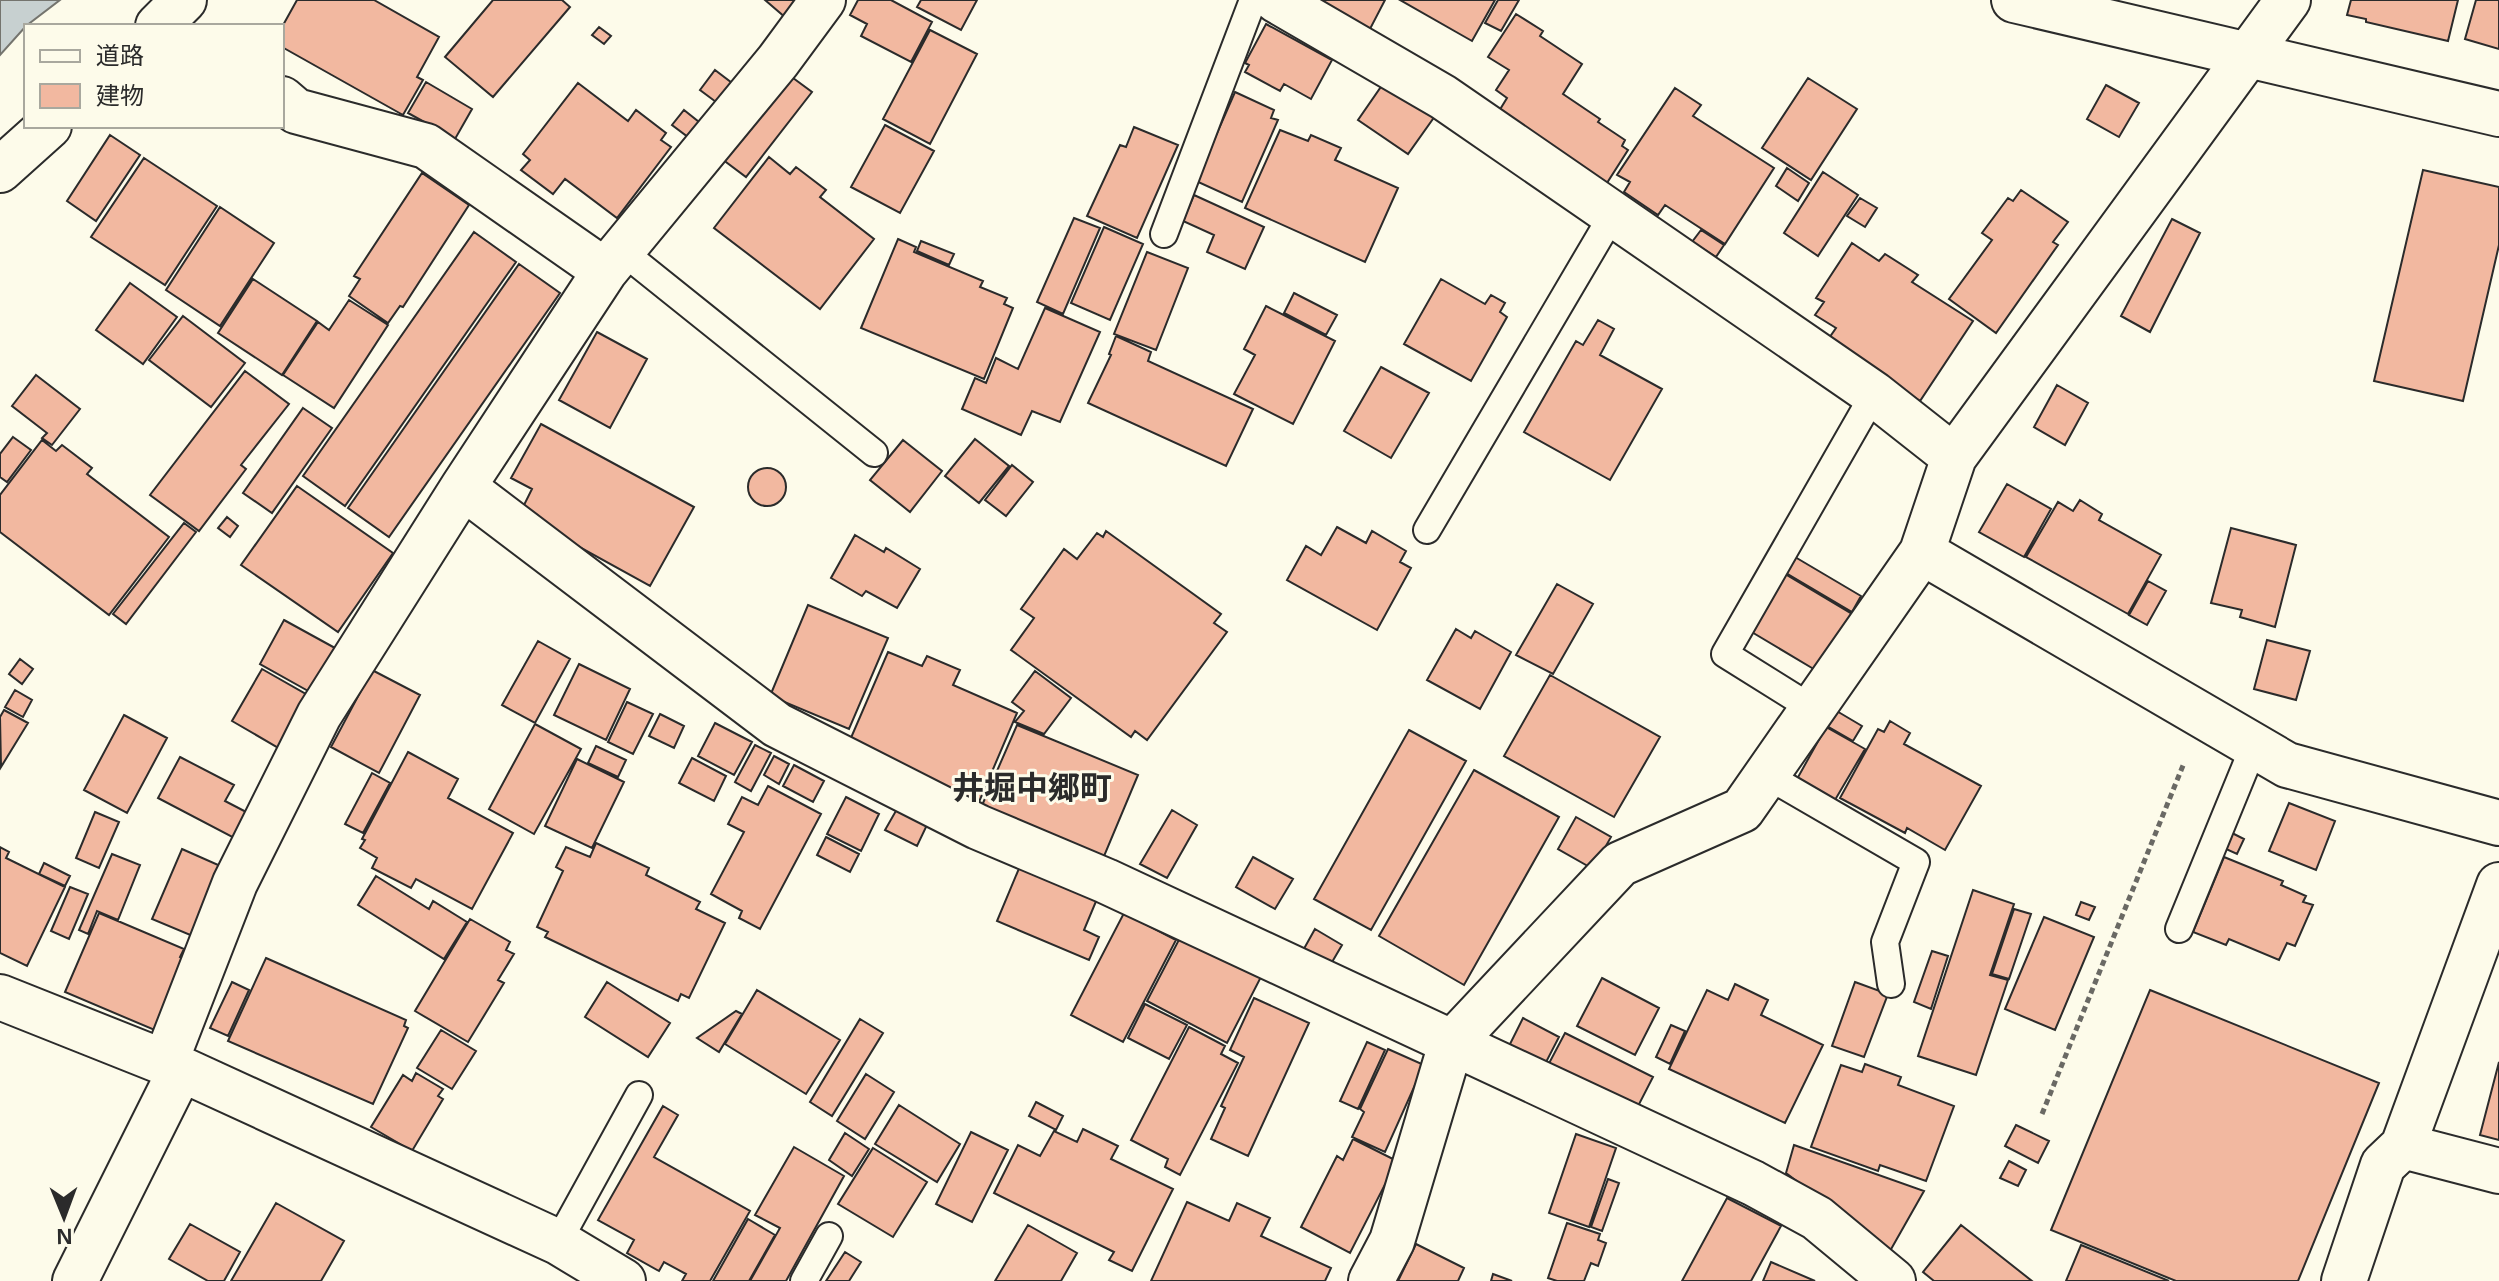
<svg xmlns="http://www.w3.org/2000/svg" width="2499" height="1281" viewBox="0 0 2499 1281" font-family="Arial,'Noto Sans JP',sans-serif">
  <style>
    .water { fill: #c7d0d0; stroke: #74746e; stroke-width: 2 }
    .building { fill: #f2b8a0; stroke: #2b2b2b; stroke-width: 2 }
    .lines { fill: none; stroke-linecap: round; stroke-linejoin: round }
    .service-casing { stroke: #2b2b2b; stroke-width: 30 }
    .minor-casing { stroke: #2b2b2b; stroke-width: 48 }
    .tertiary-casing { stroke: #2b2b2b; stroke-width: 48 }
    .secondary-casing { stroke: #2b2b2b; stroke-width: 48 }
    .path { stroke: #6a6964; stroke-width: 5; stroke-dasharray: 6 4; stroke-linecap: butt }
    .service { stroke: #fdfbea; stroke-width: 26 }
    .minor { stroke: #fdfbea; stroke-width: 44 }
    .tertiary { stroke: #fdfbea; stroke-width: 44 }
    .secondary { stroke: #fdfbea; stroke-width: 44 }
    .labels { text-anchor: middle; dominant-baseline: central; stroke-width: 6; stroke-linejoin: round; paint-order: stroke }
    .quarter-label { font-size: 32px; font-weight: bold; fill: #2b2b2b; stroke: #fdfbea }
  </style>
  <rect width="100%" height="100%" fill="#fdfbea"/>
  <path class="water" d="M0,0H60L26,26L0,55Z"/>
  <path class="building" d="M297,0H374L439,37L417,77L423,80L403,115L282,47V27Z
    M493,0H562L570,7L493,97L445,57Z
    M765,0H801L786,18Z
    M858,0H891L932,22L911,62L861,36L867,24L850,15Z
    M921,0H977L961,30L917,7Z
    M1313,0H1385L1370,29Z
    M1400,0H1495L1472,41Z
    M1498,0H1519L1501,31L1485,23Z
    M2351,0H2458L2448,41L2366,22V19L2347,15Z
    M2476,0H2499V49L2465,39Z
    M1516,14L1543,31L1540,36L1582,64L1563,94L1600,119L1598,122L1625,140L1622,146L1628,150L1605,186L1496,116L1507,98L1496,90L1509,70L1488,57Z
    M1266,24L1332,60L1311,99L1284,84L1280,91L1245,72L1249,65L1245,63Z
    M599,27L611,36L604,44L592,35Z
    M930,30L977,54L930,144L883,119Z
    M715,70L732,83L716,102L700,90Z
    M789,75L812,92L746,177L722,159Z
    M1808,78L1857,109L1811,180L1762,148Z
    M1385,81L1435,116L1408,154L1358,120Z
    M426,82L472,109L455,139L408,113Z
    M578,83L628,121L636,110L666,133L661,140L671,147L617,218L565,179L553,194L521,170L530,160L523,154Z
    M2106,85L2139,103L2119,137L2087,119Z
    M1675,88L1701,105L1693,116L1774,168L1725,244L1665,205L1658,215L1624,192L1630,182L1617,175Z
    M1235,92L1274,110L1271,118L1278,120L1242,202L1196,181Z
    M684,110L699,122L688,137L672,125Z
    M885,125L934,151L900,213L851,187Z
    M1134,127L1178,145L1137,238L1087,216L1120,145L1126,147Z
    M1280,130L1308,141L1311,135L1341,148L1335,160L1398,188L1365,262L1245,208Z
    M110,135L140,155L96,221L67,201Z
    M769,157L790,174L796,167L826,190L820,197L874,239L820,309L714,228Z
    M144,158L217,206L165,285L91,237Z
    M1787,168L1809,183L1798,201L1776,186Z
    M2423,170L2499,187V245L2463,401L2374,381Z
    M1823,172L1858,195L1818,256L1784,233Z
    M422,173L469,205L403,307L400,306L388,323L349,296L360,279L354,276Z
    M2021,190L2068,222L2053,242L2058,245L1996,333L1949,299L1992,240L1982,233L2008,198L2013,201Z
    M1194,195L1264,227L1245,269L1207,252L1214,235L1183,221Z
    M1860,198L1877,208L1865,227L1847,216Z
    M220,207L274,243L220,326L166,290Z
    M1074,218L1100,228L1063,314L1037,302Z
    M2172,219L2200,233L2150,332L2121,316Z
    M1104,227L1143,244L1110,320L1071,303Z
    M1701,230L1724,245L1716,257L1692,242Z
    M474,232L516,262L345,506L303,476Z
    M898,239L916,247L914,252L983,281L980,287L1007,298L1004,304L1013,308L984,379L861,328Z
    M921,241L954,254L949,265L917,251Z
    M1852,243L1879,261L1885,254L1918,275L1912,282L1973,321L1920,401L1827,341L1836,328L1815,315L1824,302L1816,298Z
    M1147,252L1188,268L1156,350L1114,334Z
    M519,264L560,293L389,537L348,508Z
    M253,279L317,321L282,375L218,333Z
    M1441,279L1485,304L1491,295L1505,303L1500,312L1507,317L1471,381L1404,344Z
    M130,283L177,317L143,364L96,330Z
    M1294,293L1337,315L1326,335L1284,313Z
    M349,300L388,325L334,408L283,375L318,322L329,330Z
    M1266,306L1335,341L1293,424L1234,394L1255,355L1244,349Z
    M1045,308L1100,332L1060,422L1032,411L1021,435L962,409L975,378L986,383L996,358L1018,369Z
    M183,316L245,363L211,407L149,360Z
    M1598,320L1614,329L1600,355L1662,389L1610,480L1524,432L1576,341L1583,345Z
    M597,332L647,359L610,428L559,400Z
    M1116,336L1151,352L1148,361L1253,409L1226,466L1088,403L1111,355L1109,354Z
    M1381,367L1429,393L1391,458L1344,431Z
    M245,371L289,404L241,465L246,469L199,531L150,495Z
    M36,375L80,409L52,445L42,438L47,433L12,406Z
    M2057,385L2088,403L2065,445L2034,427Z
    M303,408L332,428L272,513L243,493Z
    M541,424L694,507L650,586L534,522L537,515L523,507L532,489L511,478Z
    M13,437L31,450L7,482L0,477V454Z
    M975,439L1009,466L979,503L945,476Z
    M42,440L56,451L62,445L92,468L87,474L169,537L109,615L0,532V495Z
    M903,440L942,471L910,512L870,480Z
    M1012,465L1033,482L1006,516L985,500Z
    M748 487a19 19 0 1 1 38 0a19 19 0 1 1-38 0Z
    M2007,484L2051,509L2024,557L1979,532Z
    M297,486L393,553L338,632L241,565Z
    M2080,500L2102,514L2099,520L2161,555L2128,614L2026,557L2058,502L2073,511Z
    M227,517L238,526L230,537L218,528Z
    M184,523L196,532L126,624L113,614Z
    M1337,527L1366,543L1372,531L1406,551L1400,562L1411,568L1377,630L1287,580L1306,546L1321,555Z
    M2231,528L2296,545L2275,627L2240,617L2242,610L2211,603Z
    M1106,531L1221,614L1214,623L1227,632L1147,740L1135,731L1131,737L1011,650L1034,618L1021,609L1064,549L1077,559L1097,533L1103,537Z
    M855,535L884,552L886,548L920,569L897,608L866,591L862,596L831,578Z
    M1795,557L1861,596L1852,612L1786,573Z
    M1785,574L1852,614L1817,671L1750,631Z
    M2148,581L2166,591L2147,625L2129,615Z
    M1557,584L1593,604L1553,674L1516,655Z
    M808,605L888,638L849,729L770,696Z
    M284,620L335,648L310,692L260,664Z
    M1456,629L1471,638L1475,631L1511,652L1480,709L1427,680Z
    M2267,640L2310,651L2296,700L2254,689Z
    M538,641L570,659L535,723L502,705Z
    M888,652L922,666L927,656L960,670L953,685L1017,713L979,802L847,747Z
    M20,659L33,669L22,684L9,674Z
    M579,664L630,689L606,740L554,715Z
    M262,669L311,697L282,750L232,721Z
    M372,670L420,695L379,773L331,747Z
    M1035,671L1071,698L1044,734L1015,722L1024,711L1012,702Z
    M1550,675L1660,737L1614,817L1504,756Z
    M15,690L32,700L23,717L5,707Z
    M627,702L653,714L633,754L608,742Z
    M4,710L28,723L1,767L0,717Z
    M1835,710L1862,726L1853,741L1827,726Z
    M660,714L684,726L674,748L649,736Z
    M124,715L167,738L127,813L84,790Z
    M1890,721L1910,733L1904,744L1981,786L1945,850L1907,828L1905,833L1840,798L1878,729L1884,732Z
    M715,723L752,742L734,775L698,756Z
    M535,724L581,749L534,834L489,809Z
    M1017,725L1138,775L1102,861L980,810Z
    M1826,727L1865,749L1835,800L1797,779Z
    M1409,730L1466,761L1371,930L1314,899Z
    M755,745L771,753L751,791L735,782Z
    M596,746L626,760L618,777L588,763Z
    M408,752L458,779L448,798L513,833L472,909L416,879L411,888L372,868L377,858L360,848L365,840L362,839Z
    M774,756L789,764L779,784L764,775Z
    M180,757L234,785L225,801L252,815L238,840L158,798Z
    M692,758L726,776L714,801L679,783Z
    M577,759L624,782L592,848L545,826Z
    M794,765L824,781L813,802L783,786Z
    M1474,770L1559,817L1464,985L1379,936Z
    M372,773L390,783L363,833L345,824Z
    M768,786L821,814L760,929L739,918L742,911L711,894L744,832L728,824L742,797L758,805Z
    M846,797L879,814L861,851L827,834Z
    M2289,803L2335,821L2316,870L2269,851Z
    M897,809L927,825L917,846L885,830Z
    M1172,810L1197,825L1167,878L1140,864Z
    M95,812L119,822L99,868L76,858Z
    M1576,817L1611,837L1593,869L1558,849Z
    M2232,833L2244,839L2237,854L2226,849Z
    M826,837L859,854L850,872L817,855Z
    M596,843L649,868L646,875L700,902L696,909L725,923L689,998L681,994L678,1001L545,937L548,932L537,927L563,871L556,867L566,847L590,857Z
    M0,847L9,852L6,858L65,887L27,966L0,953Z
    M182,849L225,868L195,937L152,919Z
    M112,854L140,865L118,920L97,911L88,934L79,930Z
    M1253,857L1293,879L1275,909L1236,887Z
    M2224,857L2283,881L2281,885L2306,896L2303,902L2313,905L2295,946L2287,943L2279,960L2229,939L2226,945L2193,932Z
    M44,863L70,876L65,886L39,874Z
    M1020,866L1097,899L1084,930L1099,937L1089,960L997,921Z
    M376,876L429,909L433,901L467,922L444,959L358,905Z
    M70,887L88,894L69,939L51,931Z
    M1973,890L2014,904L1990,975L2008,980L1976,1075L1918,1056Z
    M2081,902L2095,907L2089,920L2076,915Z
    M2014,909L2031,914L2009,979L1992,974Z
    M99,913L184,949L180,957L187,961L157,1031L65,992Z
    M1124,913L1176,940L1123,1042L1071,1015Z
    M2044,917L2094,937L2055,1030L2005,1009Z
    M470,919L510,942L506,950L514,954L498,980L504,983L468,1042L415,1011Z
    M1315,929L1342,945L1328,969L1301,954Z
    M1183,932L1263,973L1227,1043L1147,1001Z
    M1932,951L1948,956L1931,1009L1914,1002Z
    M266,958L406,1020L404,1026L408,1028L373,1104L228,1041Z
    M1602,978L1659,1008L1635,1055L1577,1026Z
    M232,982L249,990L228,1036L210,1028Z
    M607,982L670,1023L648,1057L585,1017Z
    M1855,982L1888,994L1864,1057L1832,1046Z
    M1735,984L1768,1000L1761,1015L1823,1045L1785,1123L1669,1069L1707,990L1728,1000Z
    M757,990L840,1040L806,1094L725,1044Z
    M2150,990L2379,1083L2298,1281H2176L2051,1230Z
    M1254,998L1309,1023L1248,1156L1211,1139L1225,1108L1221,1106L1244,1057L1230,1050Z
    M1145,1004L1187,1025L1169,1059L1128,1038Z
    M736,1011L742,1014L719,1052L697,1038Z
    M1523,1018L1559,1037L1543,1068L1507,1050Z
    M860,1019L883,1033L832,1116L810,1102Z
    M1671,1025L1685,1031L1670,1064L1656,1057Z
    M1189,1027L1225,1046L1221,1054L1238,1063L1180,1175L1165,1167L1168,1159L1131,1140Z
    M441,1030L476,1051L452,1089L417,1068Z
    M1565,1033L1653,1077L1634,1114L1546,1069Z
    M1367,1042L1385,1050L1358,1109L1340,1101Z
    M1388,1049L1424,1065L1385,1152L1352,1137L1364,1112L1360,1109Z
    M2499,1062V1140L2480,1135Z
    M1865,1064L1901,1077L1898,1085L1954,1106L1926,1181L1880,1165L1878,1171L1811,1147L1841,1065L1862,1072Z
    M416,1073L443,1089L438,1096L443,1099L412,1151L371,1127L403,1075L412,1081Z
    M866,1074L894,1092L865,1139L837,1121Z
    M1036,1102L1063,1116L1056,1130L1029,1116Z
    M899,1105L960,1144L937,1182L875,1144Z
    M663,1106L678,1115L654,1157L750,1211L710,1281H682L686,1274L664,1262L659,1271L627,1253L634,1240L598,1220Z
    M2016,1125L2049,1141L2038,1163L2005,1146Z
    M1083,1129L1118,1146L1111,1159L1173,1189L1132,1271L1109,1260L1114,1252L994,1193L1018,1145L1040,1156L1054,1131L1077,1142Z
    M971,1132L1008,1150L972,1222L936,1204Z
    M845,1133L869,1149L852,1176L829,1160Z
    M1576,1134L1616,1148L1589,1227L1549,1213Z
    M1353,1139L1397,1161L1350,1253L1301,1227L1337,1156L1343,1160Z
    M1794,1145L1924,1191L1890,1251L1786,1173Z
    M794,1147L844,1176L786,1281H750L780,1228L755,1215Z
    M873,1148L927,1182L893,1237L838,1204Z
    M2009,1161L2026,1170L2018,1186L2000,1178Z
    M1608,1179L1619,1183L1602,1231L1591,1227Z
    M1727,1198L1781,1226L1751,1281H1682Z
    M1187,1202L1229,1221L1237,1203L1270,1218L1261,1236L1331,1268L1325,1281H1151Z
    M276,1203L344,1241L321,1281H231Z
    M748,1219L775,1235L749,1281H713Z
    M1567,1223L1600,1234L1598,1240L1606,1243L1598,1266L1591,1263L1584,1281H1557L1548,1278Z
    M190,1224L240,1252L224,1281H208L169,1259Z
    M1028,1225L1077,1253L1061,1281H995Z
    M1961,1225L2032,1281H1934L1923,1272Z
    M1416,1244L1464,1268L1458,1281H1398Z
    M2081,1245L2169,1281H2066Z
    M845,1252L861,1262L849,1281H826Z
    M1771,1262L1815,1281H1763Z
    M1493,1274L1512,1281H1491Z"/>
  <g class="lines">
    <g class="service-casing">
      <path id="service" d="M1164,234L1253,0
        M622,251L874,453
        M1427,530L1613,214
        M1813,709L1725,654L1874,394
        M1766,775L1916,862L1885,942L1891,984
        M2179,929L2254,746
        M558,1242L639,1095
        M804,1281L829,1236"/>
    </g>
    <g class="minor-casing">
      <path id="minor" d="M1276,0L1443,97L1874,394L1954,457
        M282,99L296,111L426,146L605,271
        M463,487L777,725L978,827L1106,881L1753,1183L1817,1218L1893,1281
        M1922,552L2287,765L2499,823
        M2499,885L2403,1146L2499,1171
        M0,997L181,1069L558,1242L623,1281
        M165,1063L235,883L319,715L463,487L605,271L778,61L823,0
        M75,1281L181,1069
        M1371,1281L1392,1241L1451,1044L1620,864L1742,810L1922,552L1954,457L2288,0
        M2344,1281L2383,1165L2403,1146"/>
    </g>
    <g class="tertiary-casing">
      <path id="tertiary" d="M2014,0L2499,114"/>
    </g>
    <g class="secondary-casing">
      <path id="secondary" d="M158,26L184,0
        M0,170L49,126"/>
    </g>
    <path class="path" d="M2042,1114L2184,763"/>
    <use href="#service" class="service"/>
    <use href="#minor" class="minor"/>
    <use href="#tertiary" class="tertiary"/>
    <use href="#secondary" class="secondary"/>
  </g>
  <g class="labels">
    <g class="quarter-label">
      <text x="1032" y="788">井堀中郷町</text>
    </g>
  </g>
  <rect x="24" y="24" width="260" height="104" fill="#fdfbea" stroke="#a9a89e" stroke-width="2"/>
  <rect x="40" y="50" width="40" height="12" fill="#fdfbea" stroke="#a9a89e" stroke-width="2"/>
  <text x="96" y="64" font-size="24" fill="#2b2b2b">道路</text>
  <rect x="40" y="84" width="40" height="24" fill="#f2b8a0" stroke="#a9a89e" stroke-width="2"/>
  <text x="96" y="104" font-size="24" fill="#2b2b2b">建物</text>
  <g transform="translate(64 1217) rotate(179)" stroke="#fdfbea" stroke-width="6" paint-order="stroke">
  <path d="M0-6L14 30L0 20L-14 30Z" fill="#2b2b2b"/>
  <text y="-12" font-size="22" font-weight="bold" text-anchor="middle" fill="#2b2b2b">N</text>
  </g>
</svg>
